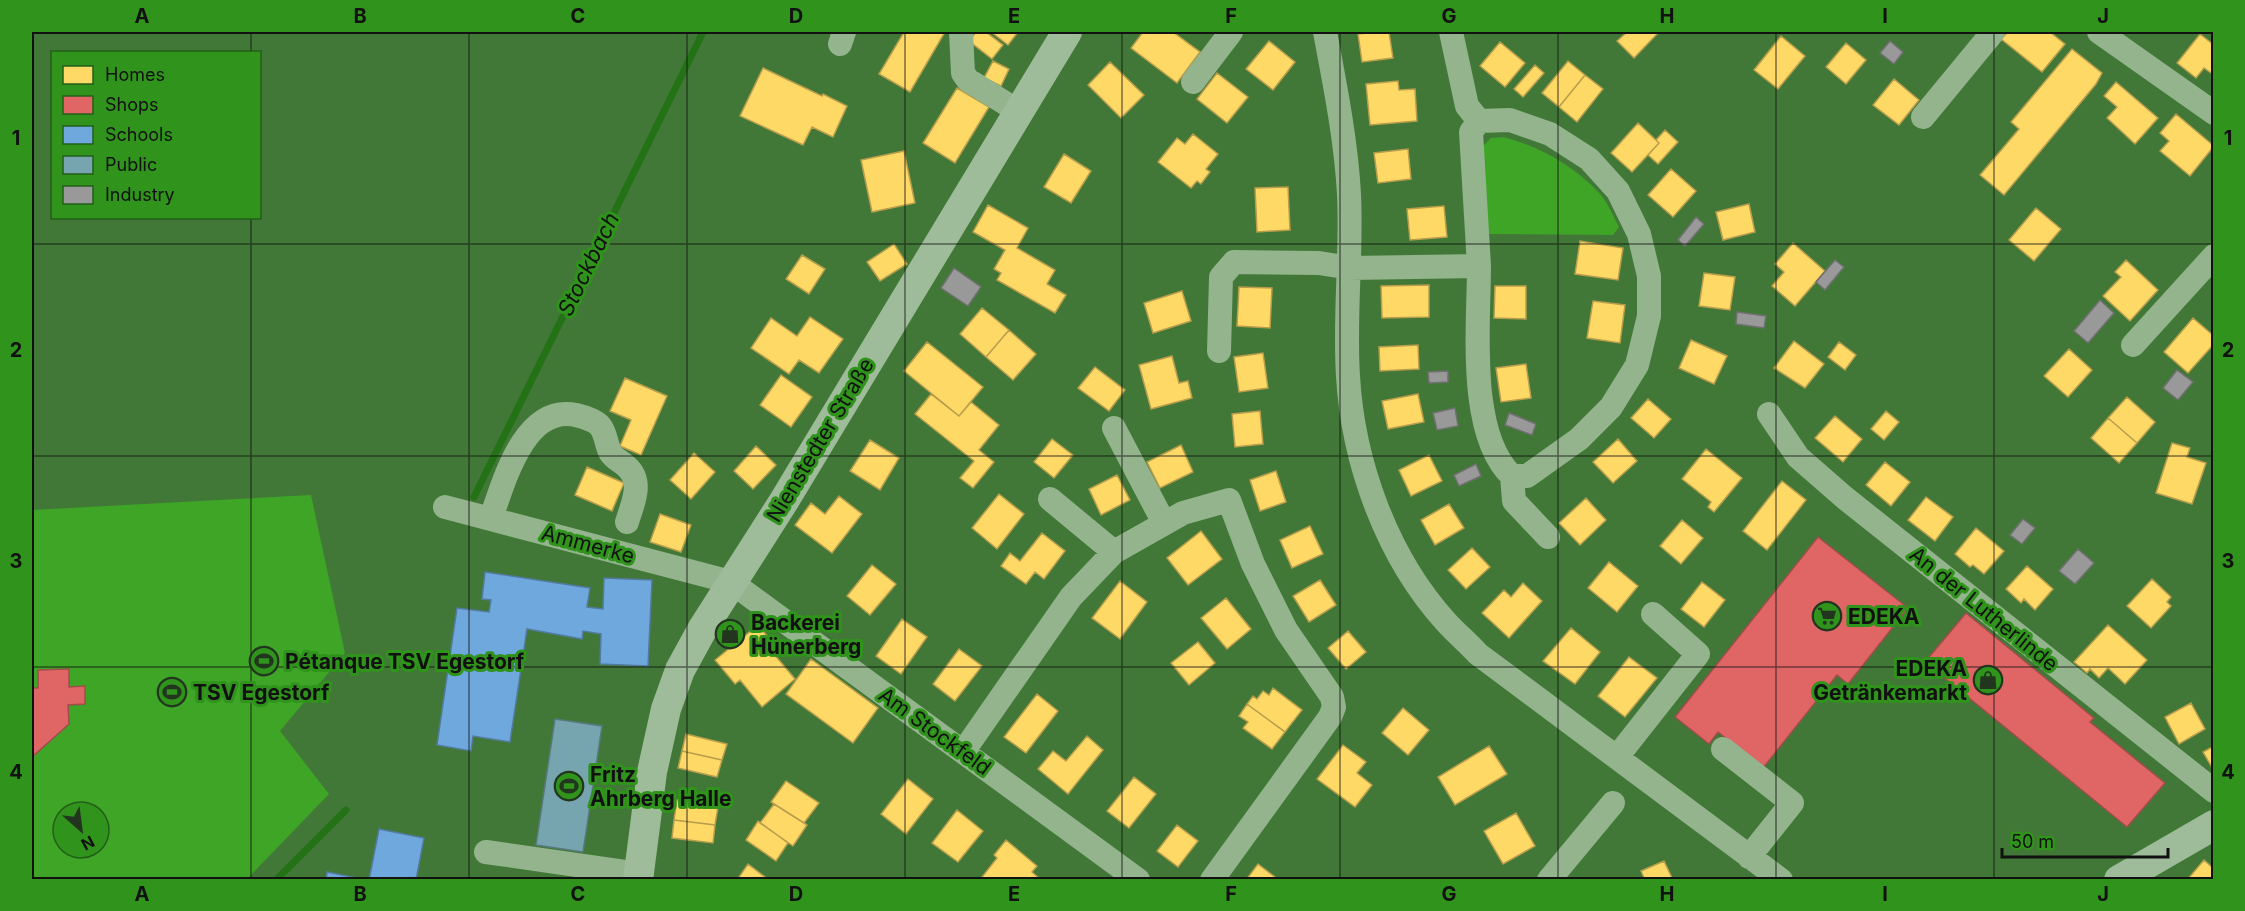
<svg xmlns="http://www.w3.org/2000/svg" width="2245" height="911" viewBox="0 0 2245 911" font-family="Inter,sans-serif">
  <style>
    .green { fill: #3ea527; fill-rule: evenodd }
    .homes { fill: #ffd966; stroke: #b89d4c; stroke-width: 1.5 }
    .shops { fill: #e06666; stroke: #a24c4c; stroke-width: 1.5 }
    .schools { fill: #6fa8dc; stroke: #537b9f; stroke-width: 1.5 }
    .public { fill: #76a5af; stroke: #587980; stroke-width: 1.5 }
    .industry { fill: #999; stroke: #707070; stroke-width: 1.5 }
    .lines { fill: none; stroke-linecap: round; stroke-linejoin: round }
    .stream { stroke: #247216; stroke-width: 7 }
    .minor { stroke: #93b48c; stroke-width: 24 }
    .major { stroke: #9fbc9a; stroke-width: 30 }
    .grid { fill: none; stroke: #111; stroke-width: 1.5; stroke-opacity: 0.55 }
    .labels { text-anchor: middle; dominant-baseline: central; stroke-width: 6; stroke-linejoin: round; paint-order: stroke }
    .street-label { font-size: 21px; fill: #111; stroke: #2f931c }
    .poi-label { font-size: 21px; font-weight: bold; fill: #111; stroke: #2f931c; text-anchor: start }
    .water-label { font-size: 22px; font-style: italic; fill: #111; stroke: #2f931c }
    .neatline { fill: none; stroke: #111; stroke-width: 2 }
    .grid-label { font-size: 20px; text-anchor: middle; font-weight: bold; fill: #111 }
  </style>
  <rect width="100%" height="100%" fill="#417837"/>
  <path class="green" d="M1504,137C1542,148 1573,165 1600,194C1608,203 1613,216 1619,227L1613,235L1488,234L1482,147L1491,138Z
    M311,495L345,653L280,731L329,794L247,879H32V510ZM63,812H99V848H63Z"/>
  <path class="homes" d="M904,32H945L910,92L879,74Z
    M976,32H986L1003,45L992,59L969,41Z
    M991,32H1018L1008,45Z
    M1143,32H1173L1200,52L1177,83L1131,48Z
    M1378,32H1389L1393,58L1362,62L1358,34Z
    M1627,32H1657L1658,33L1634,58L1617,41Z
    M2008,32H2050L2065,44L2042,72L2001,39Z
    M2200,34L2214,45V75L2204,68L2196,78L2177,63Z
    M1781,36L1805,56L1778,89L1754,70Z
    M1269,41L1295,62L1273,90L1246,69Z
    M1500,42L1525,63L1505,87L1480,66Z
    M1846,43L1866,60L1846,84L1826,67Z
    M2072,49L2102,73L2096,84L2004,195L1980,175L2019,129L2011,122Z
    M993,61L1009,69L1001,86L984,78Z
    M1568,61L1585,75L1559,107L1542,93Z
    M1110,62L1144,95L1121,118L1088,85Z
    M1535,65L1544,73L1523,97L1514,89Z
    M763,68L822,96L823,94L847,106L833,137L812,127L803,145L740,116Z
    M1217,73L1248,97L1227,123L1197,99Z
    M1585,75L1603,89L1577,122L1559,107Z
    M1894,79L1919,100L1899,125L1873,105Z
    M1398,81L1399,90L1415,89L1417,121L1370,125L1366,84Z
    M2116,82L2158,118L2135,144L2107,118L2117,107L2104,96Z
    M957,88L989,107L955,163L923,143Z
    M2176,114L2214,146L2190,176L2160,151L2169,141L2160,133Z
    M1638,123L1659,143L1632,172L1611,153Z
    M1665,130L1678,142L1658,164L1648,155L1659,143L1656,140Z
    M1193,134L1218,154L1206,169L1210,172L1201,184L1197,181L1191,188L1158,162L1177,138L1185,144Z
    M1408,149L1411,179L1378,183L1374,153Z
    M904,151L915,203L872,212L861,160Z
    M1064,154L1091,171L1071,203L1044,187Z
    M1671,169L1696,191L1673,217L1648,195Z
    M1288,187L1290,230L1257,232L1255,188Z
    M1749,204L1755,232L1723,240L1716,212Z
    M988,205L1028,228L1017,248L1055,270L1047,284L1066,295L1055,313L997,280L1001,273L994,269L1005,250L973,232Z
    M1444,206L1447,237L1410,240L1407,209Z
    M2036,208L2061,229L2034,261L2009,240Z
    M1580,241L1623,248L1618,280L1575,274Z
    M1793,243L1825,271L1795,306L1772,286L1784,272L1775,264Z
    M894,244L907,264L880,281L867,262Z
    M802,255L825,269L809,294L786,279Z
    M2126,260L2158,290L2130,321L2103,296L2121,277L2115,272Z
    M1704,273L1735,277L1730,310L1699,306Z
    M1429,285V317L1382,318L1381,286Z
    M1495,286H1526V319L1494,318Z
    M1239,287L1272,288L1270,328L1237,326Z
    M1182,291L1191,321L1153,333L1144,303Z
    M1593,301L1625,305L1620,343L1587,338Z
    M982,308L1009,330L986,357L960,334Z
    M810,317L843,339L819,373L799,360L789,374L751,348L771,318L797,336Z
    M2193,318L2214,336V344L2188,373L2164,352Z
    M1009,330L1036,354L1013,380L986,357Z
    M1691,340L1727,356L1714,384L1679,368Z
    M1794,341L1824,364L1805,388L1774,368Z
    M927,342L983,387L959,416L904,371Z
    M1839,342L1856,355L1845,370L1828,357Z
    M1418,345L1419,369L1380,371L1379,347Z
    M2069,349L2092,370L2068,397L2044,376Z
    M1263,353L1268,388L1239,392L1234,357Z
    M1172,356L1179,383L1188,381L1192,398L1151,409L1139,365Z
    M1526,364L1531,398L1501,402L1496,368Z
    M1095,367L1125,390L1109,411L1078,388Z
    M781,375L812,397L791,427L760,405Z
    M625,378L667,396L641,455L620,446L631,420L610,411Z
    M931,394L959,416L971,402L999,425L979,450L994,462L973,488L960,478L974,461L915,414Z
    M1418,394L1424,422L1388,429L1382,401Z
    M2127,397L2155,422L2137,443L2108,418Z
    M1648,399L1671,419L1654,438L1631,418Z
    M1260,411L1263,444L1235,447L1232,414Z
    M1886,411L1899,422L1884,440L1871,429Z
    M1835,416L1862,439L1843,462L1815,438Z
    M2108,418L2137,443L2119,463L2091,438Z
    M1052,439L1073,455L1054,478L1034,462Z
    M1618,439L1637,461L1613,483L1593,462Z
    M870,440L899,458L880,490L850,471Z
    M2172,443L2190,448L2187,457L2206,463L2192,504L2156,493Z
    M1181,445L1193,472L1160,488L1147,462Z
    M756,446L776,465L753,489L734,471Z
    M1706,449L1742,478L1714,512L1708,507L1711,502L1682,479Z
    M694,453L715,472L691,499L670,480Z
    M1429,455L1442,481L1411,496L1399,470Z
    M1885,462L1910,482L1891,506L1866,485Z
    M587,467L624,483L612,511L575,495Z
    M1276,471L1286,502L1260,511L1250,480Z
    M1117,475L1130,500L1101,515L1089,489Z
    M1782,481L1806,500L1767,550L1743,531Z
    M999,494L1024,514L997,549L972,528Z
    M839,496L862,514L832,553L795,525L811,503L825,514Z
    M1926,497L1953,517L1935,541L1908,520Z
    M1586,498L1606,520L1580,545L1559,523Z
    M1449,504L1464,528L1435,545L1421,520Z
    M660,514L691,525L681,552L650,542Z
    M1682,520L1703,538L1681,564L1660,546Z
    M1310,526L1323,554L1292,568L1280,540Z
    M1976,528L2004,551L1984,574L1973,565L1970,567L1955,554Z
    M1201,531L1222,559L1188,585L1167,558Z
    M1042,533L1065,551L1044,579L1035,572L1026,584L1001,566L1010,553L1020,561Z
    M1472,548L1490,567L1466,589L1448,570Z
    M1609,562L1638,586L1617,612L1588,588Z
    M872,565L896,584L870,615L847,596Z
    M2027,566L2053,589L2035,610L2024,599L2021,603L2006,589Z
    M2152,579L2171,597L2167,602L2171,606L2151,628L2127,606Z
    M1320,580L1336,605L1309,622L1293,596Z
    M1120,581L1147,602L1120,639L1092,618Z
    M1702,582L1725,600L1704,627L1681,609Z
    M1523,583L1542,601L1509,638L1482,613L1504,590L1511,597Z
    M1226,598L1251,629L1227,649L1201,618Z
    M902,619L927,637L901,674L876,656Z
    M758,625L779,650L774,654L795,679L762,707L740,680L735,684L715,660Z
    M2108,625L2147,660L2125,684L2108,668L2099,678L2090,669L2087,673L2074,662Z
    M1571,628L1600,652L1575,684L1543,661Z
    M1348,631L1366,652L1346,669L1328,648Z
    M1198,642L1215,663L1189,685L1171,663Z
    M959,649L982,666L955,701L933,684Z
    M1629,657L1657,678L1625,717L1598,696Z
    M811,659L878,708L853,743L786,694Z
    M1273,688L1302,710L1285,732L1247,704L1253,696L1257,699L1263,691L1269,695Z
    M1037,694L1058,711L1026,753L1004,737Z
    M2191,703L2205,729L2179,744L2165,717Z
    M1247,704L1285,732L1272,749L1243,728L1248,722L1239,716Z
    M1403,708L1429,730L1408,755L1382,733Z
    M686,734L727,744L722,760L682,751Z
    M1087,736L1103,750L1068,794L1038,769L1053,751L1066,761Z
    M1343,745L1366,762L1357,773L1372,785L1355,807L1317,779Z
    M1489,746L1507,774L1455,805L1438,777Z
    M2214,746V771L2203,752Z
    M682,751L722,760L717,777L678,768Z
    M1134,777L1156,794L1129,828L1107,811Z
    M908,779L933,799L906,834L881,814Z
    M786,781L819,803L804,823L771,802Z
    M677,800L718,807L715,825L674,820Z
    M774,804L807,825L793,846L760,823Z
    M957,810L983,831L958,862L932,843Z
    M1516,813L1535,846L1503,864L1484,831Z
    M674,820L715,825L713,843L672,838Z
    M758,821L788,843L776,861L746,840Z
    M1177,825L1198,841L1178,867L1157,851Z
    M1006,840L1037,866L1032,872L1041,880H986L982,877L997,858L994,855Z
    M2204,860L2214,869V880H2187Z
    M1664,861L1673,880H1645L1641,871Z
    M748,864L769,880H737Z
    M1258,864L1275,877L1274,880H1246Z"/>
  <path class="shops" d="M1818,537L1908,608L1848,684L1837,675L1763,768L1718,732L1709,744L1675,717Z
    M1966,613L2094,718L2090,722L2165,783L2127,827L1925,662Z
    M69,669V687L85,686V704L68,705L69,724L32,757V688H38V670Z"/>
  <path class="schools" d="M485,572L590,588L587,607L603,609L604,578L652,580L648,666L600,664L601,634L583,631L582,639L527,629L510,742L473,736L471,751L437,745L457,608L489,612L491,600L482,599Z
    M379,829L424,838L416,880H369Z
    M327,872L367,880H326Z"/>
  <path class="public" d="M555,719L602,726L583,852L536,845Z"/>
  <path class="industry" d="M1890,41L1903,52L1894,64L1880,53Z
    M1696,217L1704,224L1685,246L1678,240Z
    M1835,260L1844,267L1825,290L1816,282Z
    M954,268L981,287L968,306L941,288Z
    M2100,300L2114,313L2088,343L2074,331Z
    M1737,312L1766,316L1764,328L1736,324Z
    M2177,370L2193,382L2178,400L2163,388Z
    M1448,371V382L1429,383L1428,372Z
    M1455,408L1458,426L1437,430L1433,413Z
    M1509,413L1536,424L1532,435L1505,425Z
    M1476,464L1481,476L1459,486L1454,475Z
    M2023,519L2035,528L2022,544L2010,535Z
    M2078,549L2094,563L2075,584L2059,571Z"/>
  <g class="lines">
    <path class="stream" d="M474,497L703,32
      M276,880L346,810"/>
    <path class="minor" d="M961,32L963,73L968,80L1018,111
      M1325,32C1335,85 1346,140 1349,194C1352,255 1344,316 1348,376C1353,463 1387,557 1446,622C1456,633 1468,643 1478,654L1781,880
      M1451,32L1467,106L1479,121
      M2099,32L2214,113
      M840,44L844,32
      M1193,82L1231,32
      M1923,117L1993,32
      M2133,345L2214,256
      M1219,351L1221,277L1234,262L1319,263L1350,268L1479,266L1471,132L1479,121L1510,120L1550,134L1589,159L1618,191L1639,234L1649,276V316L1637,365L1611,407L1579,439L1527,476H1512C1467,434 1479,324 1479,266
      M1769,414L1798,457L1845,498L2214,791
      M1114,428L1164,523
      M1512,476L1514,501L1548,537
      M1050,499L1114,552
      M445,507L731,582L1138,880
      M491,518C504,482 524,404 576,415C584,417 595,420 600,426C606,433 606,444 610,452C614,459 621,461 627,467C644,482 632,505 627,522
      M1723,749L1792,803L1749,857
      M963,752L1071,597L1114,552L1183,513L1229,500L1253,564L1286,630L1332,697L1334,707L1330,717L1212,880
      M1617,757L1698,654L1653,614
      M486,852L639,874
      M1549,880L1613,803"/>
    <path class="major" d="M638,880L652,772L666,709L680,670L703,628L784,501L1067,32
      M2119,880L2214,825"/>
  </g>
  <path class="grid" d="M251,32V52M469,32V880M687,32V880M905,32V880M1122,32V880M1340,32V880M1558,32V880M1776,32V880M1994,32V880M251,218V880M32,244H2214M32,456H2214M32,667H2214"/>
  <defs>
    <g id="supermarket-ring" transform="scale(1.5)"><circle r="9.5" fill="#2f931c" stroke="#22351e" stroke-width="1.5"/><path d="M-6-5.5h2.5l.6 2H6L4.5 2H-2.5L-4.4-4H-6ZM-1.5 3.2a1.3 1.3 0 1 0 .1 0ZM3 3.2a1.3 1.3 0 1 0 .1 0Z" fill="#22351e"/></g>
    <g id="shop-ring" transform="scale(1.5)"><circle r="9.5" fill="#2f931c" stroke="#22351e" stroke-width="1.5"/><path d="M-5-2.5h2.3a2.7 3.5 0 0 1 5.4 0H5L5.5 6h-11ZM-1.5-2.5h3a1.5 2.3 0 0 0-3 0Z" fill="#22351e"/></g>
    <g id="stadium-ring" transform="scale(1.5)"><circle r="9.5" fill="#2f931c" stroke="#22351e" stroke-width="1.5"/><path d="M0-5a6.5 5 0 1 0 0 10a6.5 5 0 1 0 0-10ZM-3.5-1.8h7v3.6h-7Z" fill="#22351e"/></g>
  </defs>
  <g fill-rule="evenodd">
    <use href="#supermarket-ring" x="1827" y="616"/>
    <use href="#shop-ring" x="730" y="634"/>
    <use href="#stadium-ring" x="264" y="661"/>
    <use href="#shop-ring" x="1988" y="680"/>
    <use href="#stadium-ring" x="172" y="692"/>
    <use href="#stadium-ring" x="569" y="786"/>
  </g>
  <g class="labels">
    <g class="street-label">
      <text transform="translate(820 440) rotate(-59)">Nienstedter Straße</text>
      <text transform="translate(588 544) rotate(15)">Ammerke</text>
      <text transform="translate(1984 609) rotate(39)">An der Lutherlinde</text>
      <text transform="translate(935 731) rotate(36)">Am Stockfeld</text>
    </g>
    <g class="poi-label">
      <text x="1848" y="616">EDEKA</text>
      <text x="751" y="622">Backerei<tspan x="751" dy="24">Hünerberg</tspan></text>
      <text x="285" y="661">Pétanque TSV Egestorf</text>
      <text x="1967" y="668" text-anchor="end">EDEKA<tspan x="1967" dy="24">Getränkemarkt</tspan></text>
      <text x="193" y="692">TSV Egestorf</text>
      <text x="590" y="774">Fritz<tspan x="590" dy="24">Ahrberg Halle</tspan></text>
    </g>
    <g class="water-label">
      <text transform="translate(588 264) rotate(-64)">Stockbach</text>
    </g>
  </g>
  <rect width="2245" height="911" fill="none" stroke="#2f931c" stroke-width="66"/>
  <rect x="51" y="51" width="210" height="168" fill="#2f931c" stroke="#235f18" stroke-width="1.5"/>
  <rect x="63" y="66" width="30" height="18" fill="#ffd966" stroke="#235f18" stroke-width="1.5"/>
  <text x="105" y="81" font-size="18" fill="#111111">Homes</text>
  <rect x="63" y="96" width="30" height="18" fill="#e06666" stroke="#235f18" stroke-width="1.5"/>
  <text x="105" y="111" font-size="18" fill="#111111">Shops</text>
  <rect x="63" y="126" width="30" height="18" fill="#6fa8dc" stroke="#235f18" stroke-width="1.5"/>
  <text x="105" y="141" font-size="18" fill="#111111">Schools</text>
  <rect x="63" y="156" width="30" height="18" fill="#76a5af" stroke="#235f18" stroke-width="1.5"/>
  <text x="105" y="171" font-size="18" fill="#111111">Public</text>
  <rect x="63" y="186" width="30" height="18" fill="#999999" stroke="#235f18" stroke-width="1.5"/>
  <text x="105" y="201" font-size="18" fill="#111111">Industry</text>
  <g transform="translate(81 830) rotate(152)"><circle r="28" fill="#2f931c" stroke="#235f18" stroke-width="1.5"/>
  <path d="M0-4.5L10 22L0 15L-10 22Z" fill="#22351e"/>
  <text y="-9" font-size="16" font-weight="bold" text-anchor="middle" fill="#111111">N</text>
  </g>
  <path d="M2002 848v9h166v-9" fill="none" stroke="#111111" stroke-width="3"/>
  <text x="2011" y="848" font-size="18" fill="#111111" stroke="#2f931c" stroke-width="4.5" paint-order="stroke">50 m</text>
  <rect x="33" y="33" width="2179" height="845" class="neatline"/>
  <g class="grid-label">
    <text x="142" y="23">A</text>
    <text x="360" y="23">B</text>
    <text x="578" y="23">C</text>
    <text x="796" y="23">D</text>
    <text x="1014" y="23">E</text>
    <text x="1231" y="23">F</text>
    <text x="1449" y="23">G</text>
    <text x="1667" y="23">H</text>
    <text x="1885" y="23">I</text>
    <text x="2103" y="23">J</text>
    <text x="16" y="145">1</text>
    <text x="2228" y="145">1</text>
    <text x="16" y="357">2</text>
    <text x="2228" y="357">2</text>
    <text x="16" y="568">3</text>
    <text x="2228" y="568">3</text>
    <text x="16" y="779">4</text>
    <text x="2228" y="779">4</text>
    <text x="142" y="901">A</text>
    <text x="360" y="901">B</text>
    <text x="578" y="901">C</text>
    <text x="796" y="901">D</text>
    <text x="1014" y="901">E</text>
    <text x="1231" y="901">F</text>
    <text x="1449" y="901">G</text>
    <text x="1667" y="901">H</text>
    <text x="1885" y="901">I</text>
    <text x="2103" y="901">J</text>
  </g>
</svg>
